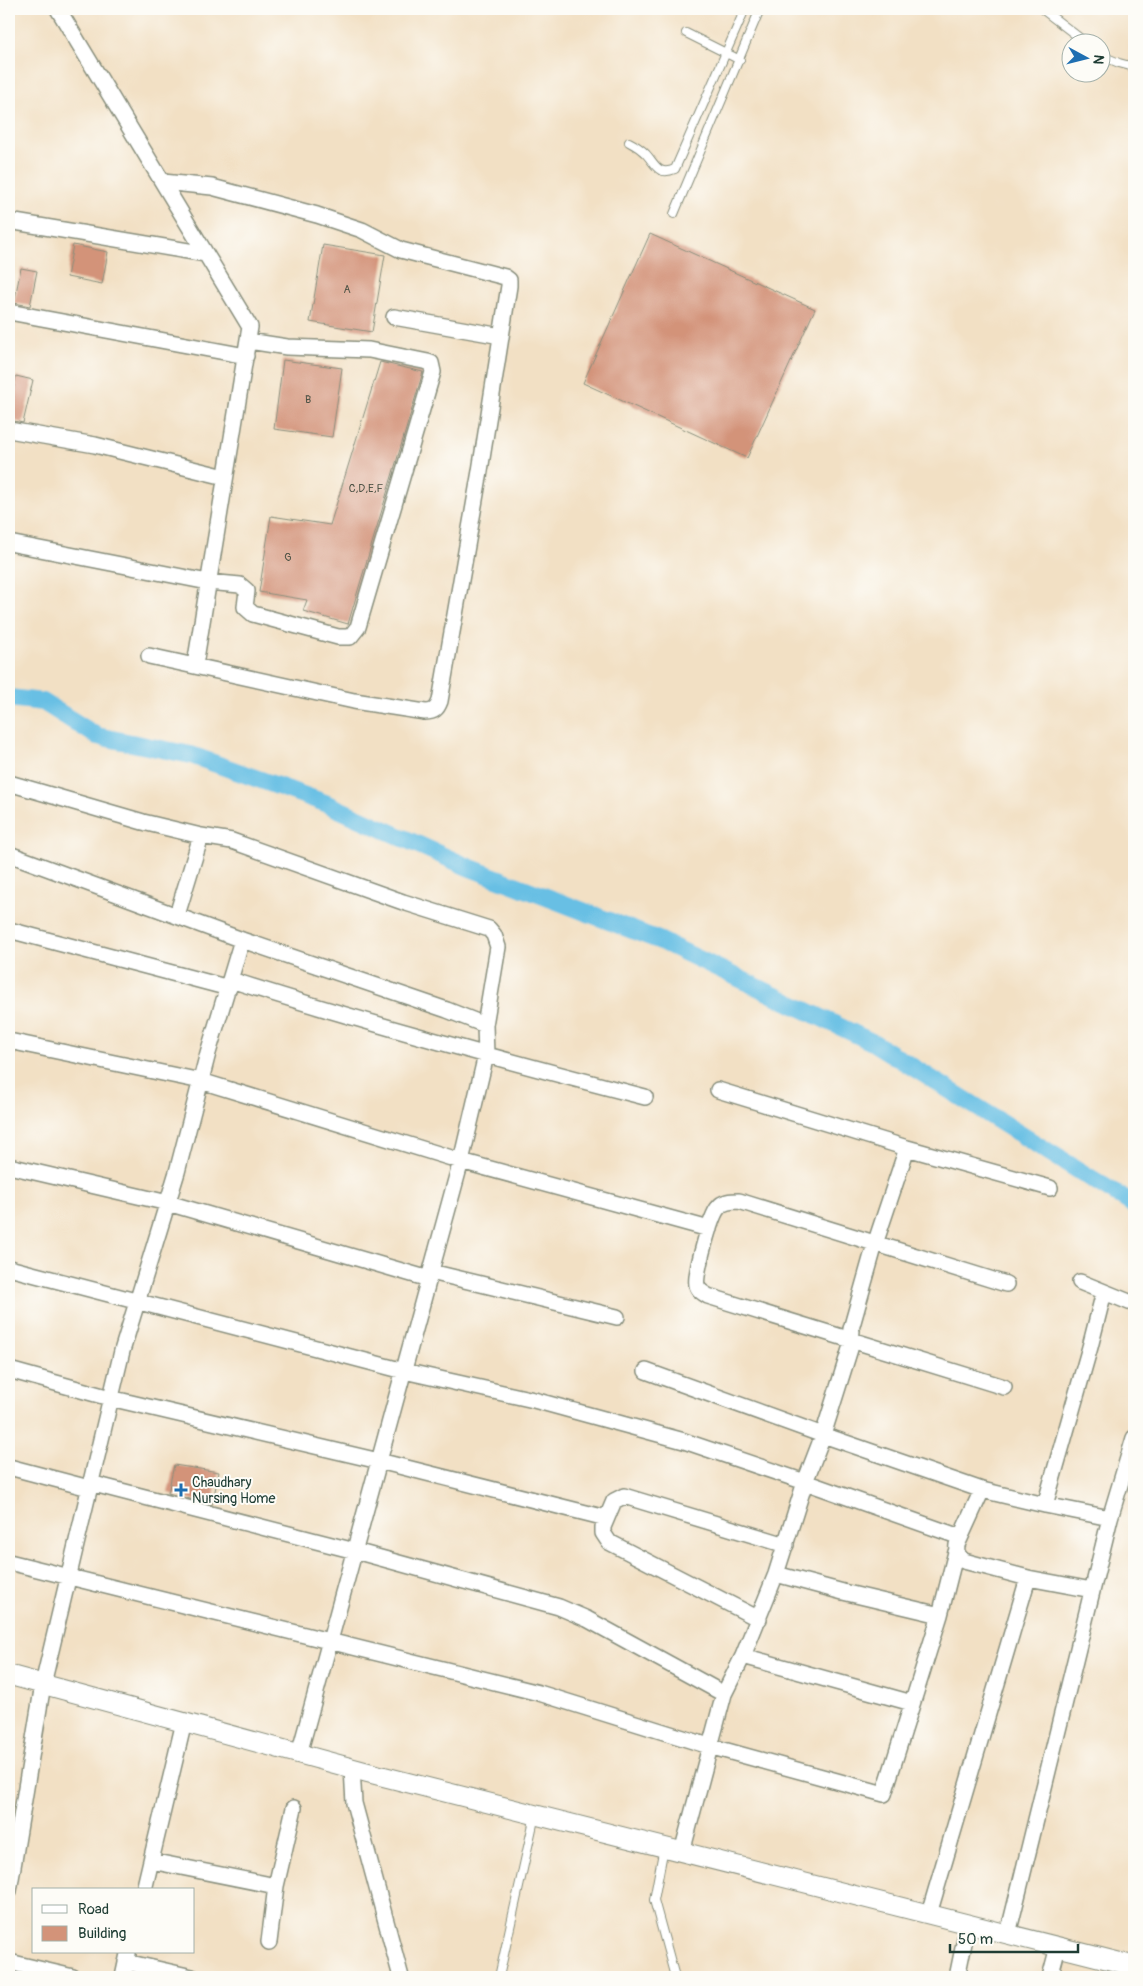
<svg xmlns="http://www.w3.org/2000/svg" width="1143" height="1986" viewBox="0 0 1143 1986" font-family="Pangolin,sans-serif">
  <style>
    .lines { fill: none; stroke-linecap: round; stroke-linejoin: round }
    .canal { stroke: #67bfe4; stroke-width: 18 }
    .building { fill: #d39379 }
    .service-casing { stroke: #888e7c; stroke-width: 10 }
    .minor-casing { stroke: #888e7c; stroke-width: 18 }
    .tertiary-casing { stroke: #888e7c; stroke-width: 21 }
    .service { stroke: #fff; stroke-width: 8 }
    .minor { stroke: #fff; stroke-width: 15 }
    .tertiary { stroke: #fff; stroke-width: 19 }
    .poi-dot { fill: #1f6fb2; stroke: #fdfcf7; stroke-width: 2 }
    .labels { text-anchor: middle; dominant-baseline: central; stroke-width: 4; stroke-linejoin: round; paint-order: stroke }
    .number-label { font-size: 11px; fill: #4c5245 }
    .poi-label { font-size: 14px; fill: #1f3d34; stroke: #fdfcf7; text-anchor: start }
  </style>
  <rect width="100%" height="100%" fill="#fdfcf7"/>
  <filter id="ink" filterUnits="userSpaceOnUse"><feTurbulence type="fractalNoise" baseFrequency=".02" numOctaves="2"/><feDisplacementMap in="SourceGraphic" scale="10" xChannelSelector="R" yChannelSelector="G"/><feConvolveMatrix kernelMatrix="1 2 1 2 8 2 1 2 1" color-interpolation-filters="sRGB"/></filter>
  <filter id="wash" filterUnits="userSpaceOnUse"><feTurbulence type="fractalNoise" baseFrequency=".0096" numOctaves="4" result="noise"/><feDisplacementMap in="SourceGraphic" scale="20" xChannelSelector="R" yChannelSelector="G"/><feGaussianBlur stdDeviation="1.12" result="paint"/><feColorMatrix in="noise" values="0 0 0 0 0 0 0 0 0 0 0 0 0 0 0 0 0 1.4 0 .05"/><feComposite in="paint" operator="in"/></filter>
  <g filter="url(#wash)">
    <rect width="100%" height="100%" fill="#f2e0c4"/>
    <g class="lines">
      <path class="canal" d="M9,698L43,702L97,736L191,755L325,803L468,867L661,941L874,1043L1134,1205"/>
    </g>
    <g id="blocks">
      <path class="building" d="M650,234L815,309L747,458L583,383Z
        M73,245L108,252L102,284L67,277Z
        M323,245L385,255L372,332L310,322Z
        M21,268L37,271L30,306L14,303Z
        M283,360L342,368L332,437L274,429Z
        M380,362L423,372L348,624L303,611L307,600L259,592L271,516L330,525Z
        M16,376L33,380L23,423L9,420V409Z
        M174,1465L219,1472L212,1505L168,1493Z"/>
    </g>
  </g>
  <g filter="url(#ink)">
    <use href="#blocks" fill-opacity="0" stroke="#888e7c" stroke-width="1"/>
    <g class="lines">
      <g class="service-casing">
        <path id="service" d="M1042,9L1085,42
          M686,33L740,60
          M1100,55L1119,63L1134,67
          M629,142C635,145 641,149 646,154C656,165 658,176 675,169L745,9
          M674,214L760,9
          M664,1847L654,1900L675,1977
          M499,1977L535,1815"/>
      </g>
      <g class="minor-casing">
        <path id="minor" d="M58,9L250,327L195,665
          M9,221L206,254
          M9,312L246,356
          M394,317L501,336
          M9,430L95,445L225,477
          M9,543L208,582L240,585L247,591L245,607L253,614L338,637H350L358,627L433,372L431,363L428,362L369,350L287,347L248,341
          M149,656L354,701L425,712C434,712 437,709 440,701L480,471L509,286V280L505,277L401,250L362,230L317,215L212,187L163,182
          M9,783L143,822L201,836L177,915
          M201,836L232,841L403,902L489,929L494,935L498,947L485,1025L486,1055L461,1161L299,1754
          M9,854L242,940L447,1010L485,1025
          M9,930L229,988
          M231,980C368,1024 506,1061 645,1097
          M9,1041L201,1081L461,1161L709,1229
          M718,1090L907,1148L1050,1188
          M9,1166L168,1203L429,1279
          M9,1268L404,1371L534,1400L684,1441L805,1482L960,1537
          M431,1272L617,1317
          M1080,1282L1134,1304
          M9,1370L110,1398L379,1461L606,1518
          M646,1371L823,1435L850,1349L851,1329L875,1244L907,1148
          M1004,1387L708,1296C703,1293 698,1290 697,1285C694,1275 711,1216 718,1208C723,1201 732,1201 739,1201L1006,1284
          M9,1467L89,1488
          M90,1483L355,1551L559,1607L587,1619L724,1694
          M982,1490L957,1545C956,1553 958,1556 964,1561L1028,1578L1092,1590
          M1045,1505L1090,1347L1104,1292
          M9,1562L539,1693L709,1746L884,1794L940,1615L956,1552
          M776,1574L843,1592L940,1615
          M759,1619L609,1542L603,1533V1527L614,1501L624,1496L786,1545
          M743,1656L912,1703
          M352,1768L354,1803L401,1977
          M682,1852L724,1694L743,1656L776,1574L805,1482L823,1435L982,1490L1045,1505L1110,1518
          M151,1861L276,1886
          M144,1890L184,1722
          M9,1891L43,1684L122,1351L177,1172L208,1053L242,940
          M929,1914L1028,1578
          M1008,1934L1110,1518L1134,1438
          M269,1942L276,1886L294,1808
          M9,1962L73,1977
          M126,1962L192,1977
          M123,1977L128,1954
          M957,1977L968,1924
          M1050,1977L1058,1947"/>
      </g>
      <g class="tertiary-casing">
        <path id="tertiary" d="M9,1675L366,1772L1134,1966"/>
      </g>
      <use href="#service" class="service"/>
      <use href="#minor" class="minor"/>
      <use href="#tertiary" class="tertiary"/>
    </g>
  </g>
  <path class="poi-dot" d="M178.5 1482.5h5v5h5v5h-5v5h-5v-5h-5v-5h5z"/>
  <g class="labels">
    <g class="number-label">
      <text x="347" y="289">A</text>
      <text x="308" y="399">B</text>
      <text x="366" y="488">C,D,E,F</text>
      <text x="288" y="557">G</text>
    </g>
    <g class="poi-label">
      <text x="192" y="1482">Chaudhary<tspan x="192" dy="16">Nursing Home</tspan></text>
    </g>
  </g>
  <rect width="1143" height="1986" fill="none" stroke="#fdfcf7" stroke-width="30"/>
  <rect x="32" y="1888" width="162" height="65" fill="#fdfcf7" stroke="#a4b0a9"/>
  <rect x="42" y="1905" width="25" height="8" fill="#ffffff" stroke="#a4b0a9"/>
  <text x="78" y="1914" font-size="15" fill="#1f3d34">Road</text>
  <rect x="42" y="1926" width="25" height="15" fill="#d39379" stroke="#a4b0a9"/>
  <text x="78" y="1938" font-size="15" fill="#1f3d34">Building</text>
  <g transform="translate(1086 58) rotate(97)"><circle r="24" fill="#fdfcf7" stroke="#a4b0a9"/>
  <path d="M0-4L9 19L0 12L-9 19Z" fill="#1f6fb2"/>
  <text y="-8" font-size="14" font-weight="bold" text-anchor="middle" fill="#1f3d34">N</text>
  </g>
  <path d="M950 1944v8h128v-8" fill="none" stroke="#1f3d34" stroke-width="2.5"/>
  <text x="958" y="1944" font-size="15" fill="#1f3d34" stroke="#fdfcf7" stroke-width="4" paint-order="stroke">50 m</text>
</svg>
